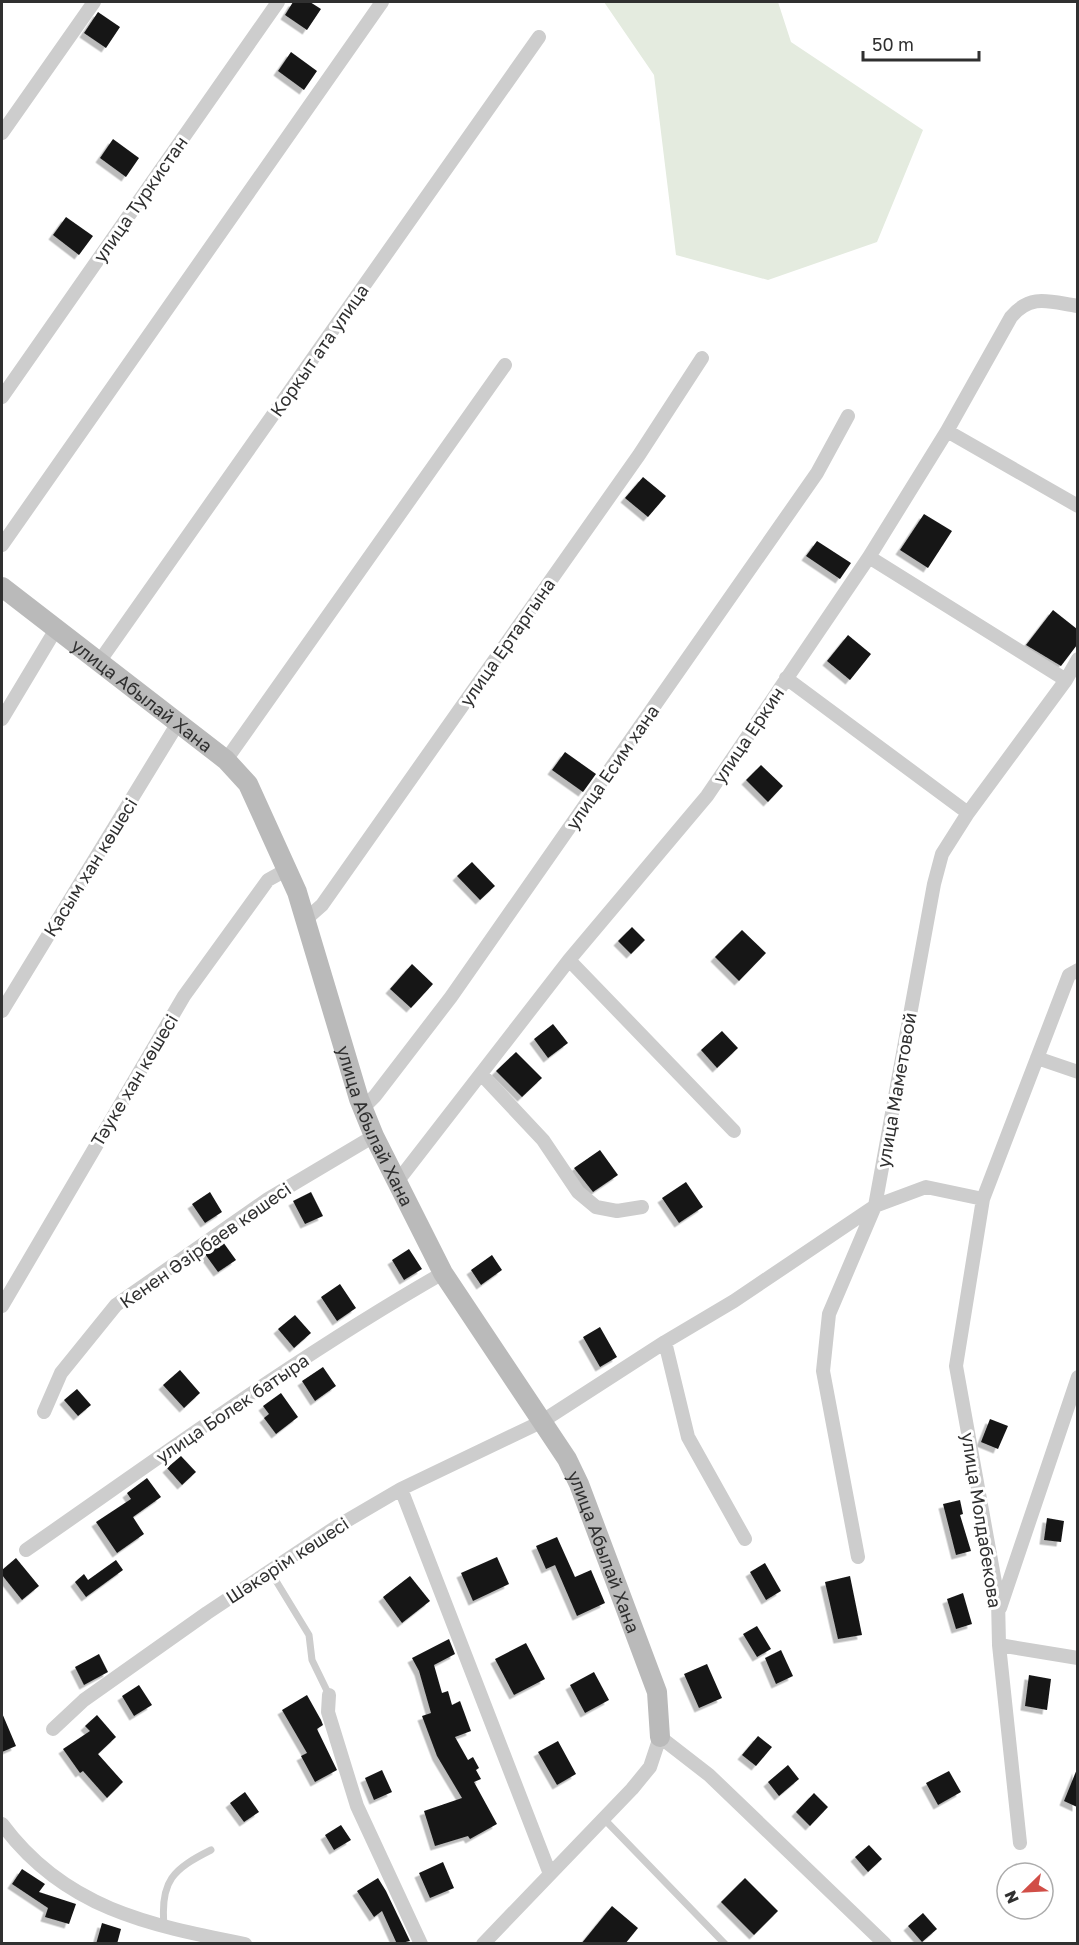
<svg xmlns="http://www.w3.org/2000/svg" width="1079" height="1945" viewBox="0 0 1079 1945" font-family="'Golos Text',sans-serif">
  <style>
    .green { fill: #e4ebdf }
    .building { fill: #171717; filter: url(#shadow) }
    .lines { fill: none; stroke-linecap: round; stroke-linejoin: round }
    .lane { stroke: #cdcdcd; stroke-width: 7 }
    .street { stroke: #cdcdcd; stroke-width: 14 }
    .secondary { stroke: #bababa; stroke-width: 20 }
    .labels { text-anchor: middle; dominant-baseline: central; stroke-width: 6; stroke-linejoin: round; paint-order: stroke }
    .street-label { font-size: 18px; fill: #303030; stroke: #fff }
  </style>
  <defs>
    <filter id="shadow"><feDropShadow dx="-4.5" dy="4.5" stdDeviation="0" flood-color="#0004"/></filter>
  </defs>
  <rect width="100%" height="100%" fill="#fff"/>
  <path class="green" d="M604,2H778L791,42L923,130L877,242L768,280L676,255L654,75Z"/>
  <path class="building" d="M293,2H310L321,9L307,30L285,15Z
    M98,12L120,27L106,48L84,33Z
    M291,52L317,71L304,90L278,71Z
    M113,139L139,158L126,177L100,158Z
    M66,217L93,236L79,255L53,235Z
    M643,477L666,496L648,517L625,498Z
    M924,514L952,531L928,568L900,550Z
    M817,541L851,563L840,579L806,556Z
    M1053,610L1077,629V645L1061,666L1026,645Z
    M848,635L871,654L850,680L827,661Z
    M565,752L596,774L583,792L552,770Z
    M761,765L783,786L768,802L746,780Z
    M472,862L495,886L480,900L457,876Z
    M632,927L645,940L631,954L618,941Z
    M742,930L766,953L739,981L715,957Z
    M412,964L433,984L411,1008L390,989Z
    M553,1024L568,1043L548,1058L534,1039Z
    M722,1031L738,1048L717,1068L701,1050Z
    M516,1052L542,1078L522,1097L496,1071Z
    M600,1150L618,1175L593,1192L574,1168Z
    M686,1182L703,1207L679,1223L662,1198Z
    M210,1192L222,1212L205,1223L192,1204Z
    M311,1192L323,1216L305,1224L293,1201Z
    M223,1242L236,1260L218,1272L205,1254Z
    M409,1249L422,1269L404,1280L392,1260Z
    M492,1255L502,1270L481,1285L471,1270Z
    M340,1284L356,1308L337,1321L321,1297Z
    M295,1315L311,1333L294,1348L278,1329Z
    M600,1327L617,1357L600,1367L583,1337Z
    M323,1367L336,1386L315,1401L302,1381Z
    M180,1370L200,1393L184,1408L163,1385Z
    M77,1389L91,1405L78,1416L64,1400Z
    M281,1393L298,1417L276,1434L264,1418L269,1414L263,1406Z
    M990,1419L1008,1426L998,1449L981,1442Z
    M181,1456L196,1472L182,1485L167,1468Z
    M147,1478L161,1497L133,1517L144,1534L117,1553L96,1522L131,1499L127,1493Z
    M960,1500L963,1514L960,1515L971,1551L956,1555L943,1504Z
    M1047,1518L1064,1521L1061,1542L1044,1540Z
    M557,1537L575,1577L591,1570L605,1603L577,1616L555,1565L546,1569L536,1546Z
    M497,1557L509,1584L473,1601L461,1573Z
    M16,1558L39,1586L22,1600L2,1575V1570Z
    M116,1560L123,1570L86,1597L75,1582L84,1574L88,1580Z
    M765,1563L781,1591L766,1600L750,1572Z
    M410,1576L430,1601L402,1623L383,1597Z
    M850,1576L862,1635L838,1639L825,1582Z
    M963,1593L972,1624L956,1629L947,1599Z
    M757,1626L771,1649L757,1657L743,1634Z
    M449,1639L455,1654L434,1665L442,1693L448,1691L452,1705L460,1701L471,1731L455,1737L468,1760L473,1757L479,1768L476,1770L481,1779L474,1782L497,1824L470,1839L468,1836L435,1846L424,1811L462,1798L437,1756L422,1716L431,1713L419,1671L412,1658Z
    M526,1643L545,1679L514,1695L495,1659Z
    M781,1650L793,1676L776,1684L765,1658Z
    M99,1654L108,1672L84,1685L75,1667Z
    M707,1664L722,1698L699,1708L684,1674Z
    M594,1672L609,1700L585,1713L570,1685Z
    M1029,1675L1051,1679L1047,1710L1025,1706Z
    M139,1685L152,1705L134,1716L122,1696Z
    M307,1695L321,1720L323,1725L317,1729L337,1770L315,1782L301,1756L307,1753L282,1710Z
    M2,1713L16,1746L2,1752Z
    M97,1715L116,1737L98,1754L123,1782L107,1798L83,1771L80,1773L63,1749L90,1731L85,1726Z
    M758,1736L772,1747L756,1766L742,1755Z
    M558,1741L576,1774L557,1785L538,1752Z
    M788,1765L799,1779L779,1796L768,1782Z
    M1077,1769V1807L1064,1801Z
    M382,1770L392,1792L374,1800L365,1778Z
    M949,1771L961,1792L938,1805L926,1783Z
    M245,1792L259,1812L244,1822L230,1803Z
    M814,1793L828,1807L810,1826L796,1812Z
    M341,1825L351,1840L334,1850L325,1835Z
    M869,1845L882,1859L868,1872L855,1857Z
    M443,1862L454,1888L430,1898L419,1873Z
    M22,1869L45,1884L39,1892L76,1904L69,1924L45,1917L48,1908L12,1884Z
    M378,1878L386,1891L410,1941L397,1944L382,1911L374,1917L357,1891Z
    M745,1878L778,1911L754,1935L721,1902Z
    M612,1906L638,1928L625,1944H581Z
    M923,1913L937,1929L922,1942L908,1926Z
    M102,1923L121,1929L117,1944H96Z"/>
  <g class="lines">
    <path class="lane" d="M270,1571L309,1635L312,1660L329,1695
      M605,1820L725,1944
      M164,1925C160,1881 173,1869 211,1850"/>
    <path class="street" d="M2,133L94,2
      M2,397L278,2
      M947,431L1078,506
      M2,545L382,2
      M869,557L1066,680
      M99,662L539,37
      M2,719L56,629
      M226,760L505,365
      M968,813L1066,680L1078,659
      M305,920L322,905L639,455L702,358
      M569,960L734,1131
      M2,1011L178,723
      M1037,1058L1078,1072
      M482,1075L543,1140L578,1192L596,1207L617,1211L642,1207
      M363,1108L375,1096L451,997L817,473L848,416
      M397,1182L569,960L707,796L869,557L947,431L1011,317C1031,293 1050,302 1078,306
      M983,1199L956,1366L998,1599L999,1645L1020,1843
      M2,1306L184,996L268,880L286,870
      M665,1342L688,1437L745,1539
      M44,1412L61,1373L116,1305L268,1199L374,1136
      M401,1489L550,1874
      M26,1550C163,1455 298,1356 443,1273
      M858,1557L823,1371L829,1314L875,1206L926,1187L983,1199L1069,975L1078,970
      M1000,1608L1078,1377
      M999,1645L1078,1658
      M329,1695L328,1712L357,1806L421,1944
      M53,1729L84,1700L207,1613L336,1527L401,1489L541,1422L665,1342L734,1301L875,1206L934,884L942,854L968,813L786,678
      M2,1824C64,1908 148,1925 245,1944
      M483,1944L632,1789L650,1767L660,1737L709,1775L885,1944"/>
    <path class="secondary" id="s1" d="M2,587L226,760L248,784L297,892L359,1099L374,1136L443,1273L567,1459L579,1484L657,1692L660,1737"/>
  </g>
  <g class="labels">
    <g class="street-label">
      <text transform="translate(140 199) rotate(-55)">улица Туркистан</text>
      <text transform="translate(319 350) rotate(-55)">Коркыт ата улица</text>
      <text transform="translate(507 642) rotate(-55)">улица Ертаргына</text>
      <text stroke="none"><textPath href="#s1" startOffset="177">улица Абылай Хана</textPath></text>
      <text transform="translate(748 735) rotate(-56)">улица Еркин</text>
      <text transform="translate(612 767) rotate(-55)">улица Есим хана</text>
      <text transform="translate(90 867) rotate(-58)">Қасым хан көшесі</text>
      <text transform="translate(134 1080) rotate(-59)">Тәуке хан көшесі</text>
      <text transform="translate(896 1090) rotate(-80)">улица Маметовой</text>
      <text stroke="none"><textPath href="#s1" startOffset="681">улица Абылай Хана</textPath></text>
      <text transform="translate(205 1245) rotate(-35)">Кенен Әзірбаев көшесі</text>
      <text transform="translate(232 1408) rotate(-34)">улица Болек батыра</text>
      <text transform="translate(982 1520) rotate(81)">улица Молдабекова</text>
      <text stroke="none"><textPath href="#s1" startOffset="1167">улица Абылай Хана</textPath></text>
      <text transform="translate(287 1560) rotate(-33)">Шәкәрім көшесі</text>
    </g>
  </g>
  <rect width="1079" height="1945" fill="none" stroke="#303030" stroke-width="6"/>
  <g transform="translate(1025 1891) rotate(246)"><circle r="28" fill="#ffffff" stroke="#acacac" stroke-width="1.5"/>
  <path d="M0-4.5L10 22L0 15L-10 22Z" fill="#d14e47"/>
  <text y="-9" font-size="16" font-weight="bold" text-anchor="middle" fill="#303030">N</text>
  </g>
  <path d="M863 51v9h116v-9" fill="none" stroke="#303030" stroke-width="3"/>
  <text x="872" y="51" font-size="18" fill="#303030" stroke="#ffffff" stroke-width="4.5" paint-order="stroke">50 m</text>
</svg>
